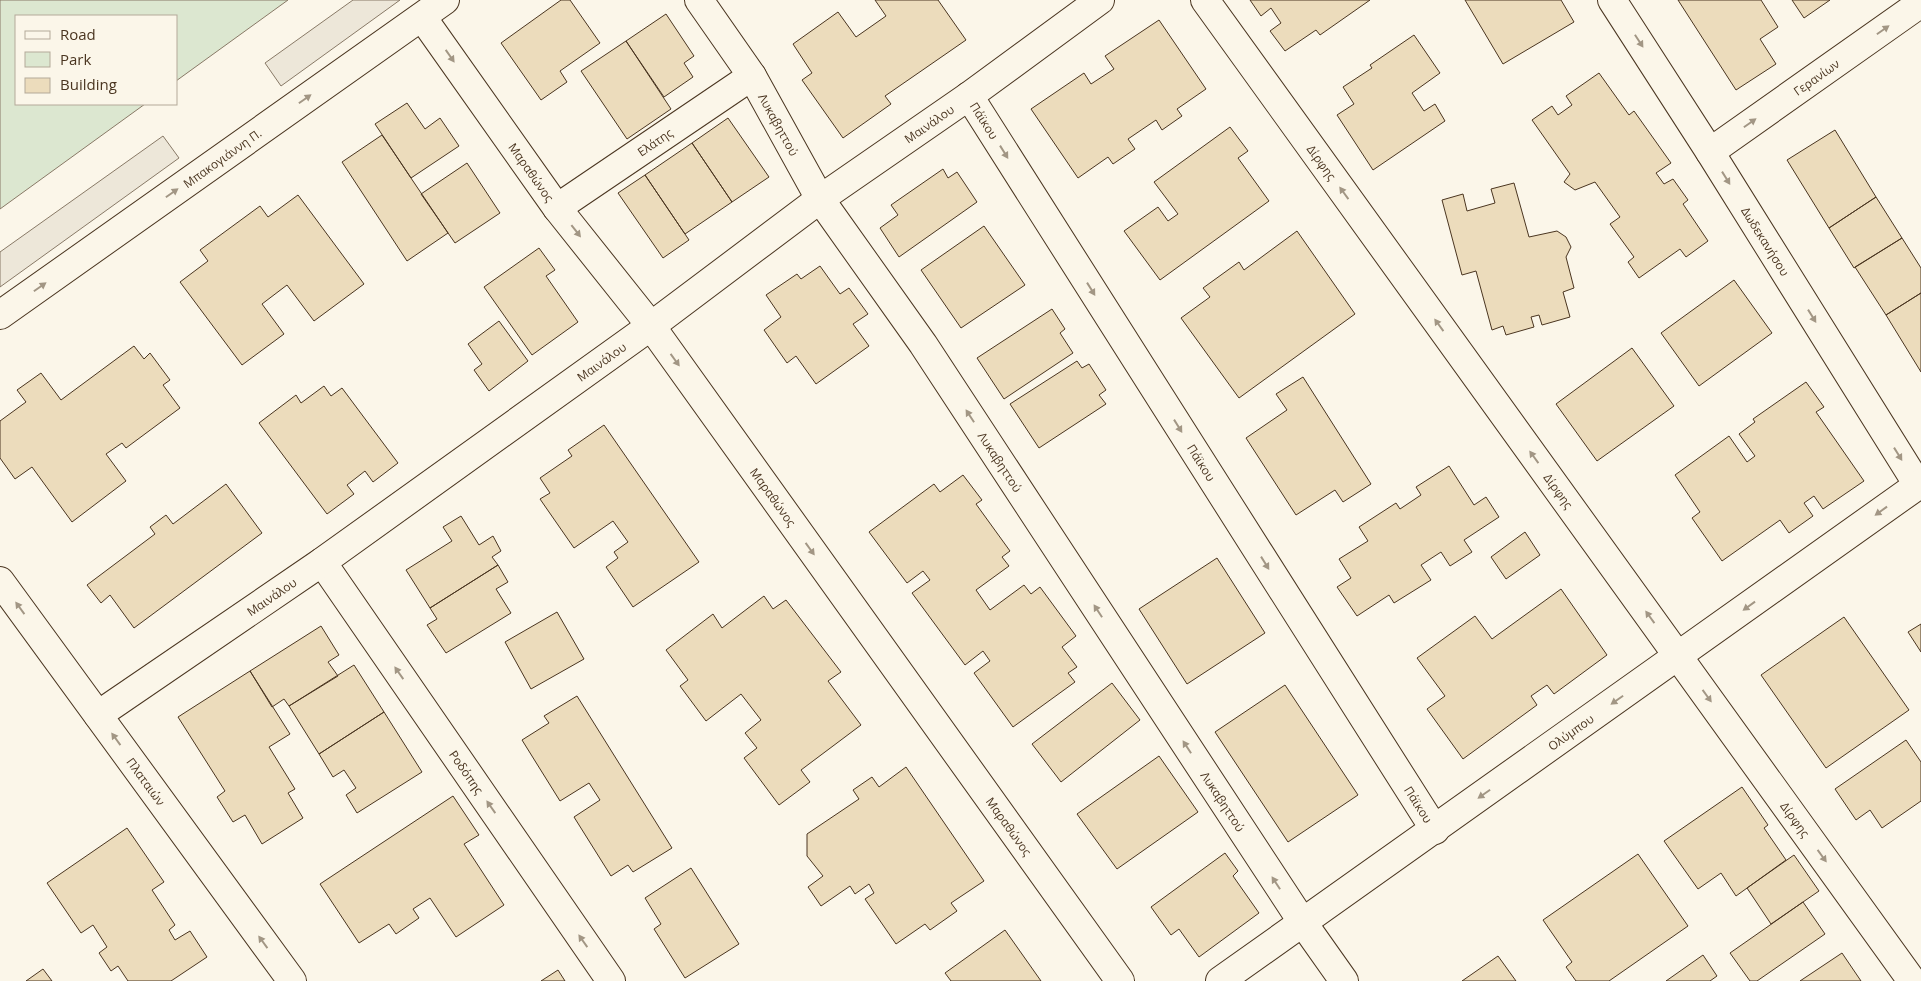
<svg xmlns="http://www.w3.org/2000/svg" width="1921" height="981" viewBox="0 0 1921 981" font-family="'Open Sans',sans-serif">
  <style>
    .green { fill: #dce7d0; stroke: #887966 }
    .parking { fill: #ede7d9; stroke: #887966 }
    .building { fill: #ecdcbc; stroke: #4a3520 }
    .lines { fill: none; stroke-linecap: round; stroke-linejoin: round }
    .street-casing { stroke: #4a3520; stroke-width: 30 }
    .secondary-casing { stroke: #4a3520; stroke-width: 30 }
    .street { stroke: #fbf6e9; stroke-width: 28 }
    .secondary { stroke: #fbf6e9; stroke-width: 28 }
    .oneway { fill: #a29684 }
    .labels { text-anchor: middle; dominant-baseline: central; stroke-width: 4; stroke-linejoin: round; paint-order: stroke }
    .street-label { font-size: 12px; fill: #4a3520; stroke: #fbf6e9 }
  </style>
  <rect width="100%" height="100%" fill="#fbf6e9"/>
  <path class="green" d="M0,0H288L176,81V16H16V104H145L0,209Z"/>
  <path class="parking" d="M353,0H400L281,86L265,63Z
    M163,136L179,158L0,287V252Z"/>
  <path class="building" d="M561,0H570L600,43L560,71L567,82L541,100L501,43Z
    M875,0H938L966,40L885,96L891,104L843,138L802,80L812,73L793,44L838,12L856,37L886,16Z
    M1250,0H1370L1320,35L1316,30L1285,51L1270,31L1281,23L1271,8L1261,16Z
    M1465,0H1561L1574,22L1503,64Z
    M1678,0H1761L1778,27L1760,39L1776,64L1736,90Z
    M1792,0H1830L1804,18Z
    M666,14L694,56L684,63L693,77L664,97L626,41Z
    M1159,20L1206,89L1177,109L1182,116L1162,130L1156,120L1128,139L1135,149L1113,164L1108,157L1078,178L1031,109L1084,73L1091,84L1114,69L1105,56Z
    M1414,35L1440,73L1412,93L1424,111L1435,104L1445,121L1373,170L1337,115L1354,104L1343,87L1372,68L1370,65Z
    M626,41L671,109L627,139L581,71Z
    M1599,73L1629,115L1634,111L1671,163L1656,173L1664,184L1673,179L1688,200L1683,204L1708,241L1686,257L1680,249L1639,278L1628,262L1634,257L1610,224L1620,217L1595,182L1575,190L1564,182L1570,174L1532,120L1552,106L1558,115L1572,105L1566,96Z
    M407,103L425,129L440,118L459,146L411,178L375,124Z
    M728,118L769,177L732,202L692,143Z
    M1230,127L1248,151L1238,158L1269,201L1160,280L1124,231L1158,207L1168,221L1178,214L1154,182Z
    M1835,130L1876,197L1829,228L1787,160Z
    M382,135L448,233L407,261L342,162Z
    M692,143L732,202L685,234L645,175Z
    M467,163L500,213L455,243L421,194Z
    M943,169L948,178L957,172L977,202L899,257L880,228L898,215L891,205Z
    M645,175L689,240L663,258L618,193Z
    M1514,183L1529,237L1557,231L1566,237L1571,247L1566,257L1574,288L1563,292L1570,317L1542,325L1539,315L1531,317L1534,327L1506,335L1503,326L1492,330L1476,271L1462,275L1442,200L1463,194L1467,211L1495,203L1491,189Z
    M298,195L364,284L314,321L287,285L262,304L284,334L242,365L180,282L208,261L200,250L260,206L268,217Z
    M1876,197L1902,238L1854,268L1829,228Z
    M984,226L1025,285L961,328L921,270Z
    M1297,231L1355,314L1239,398L1181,318L1210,297L1203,288L1239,262L1244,270Z
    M1902,238L1921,268V293L1886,315L1855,267Z
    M539,248L555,270L546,276L578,322L532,355L484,287Z
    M820,266L840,294L849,288L868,314L853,324L869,346L816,384L796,356L787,363L764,330L781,317L766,295L797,274L801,279Z
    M1734,280L1772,333L1699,386L1661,333Z
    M1921,293V372L1886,315Z
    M1052,309L1065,329L1060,333L1073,353L1004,399L977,358Z
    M499,321L528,361L489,391L474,370L482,364L468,344Z
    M134,346L144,359L150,353L170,380L163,385L180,408L126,448L122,443L106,454L126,481L72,522L32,467L15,479L0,458V421L26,402L17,390L41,373L61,400Z
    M1632,348L1674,406L1597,461L1556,404Z
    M1077,361L1082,368L1089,364L1106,390L1099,395L1106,404L1039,448L1010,404Z
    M1303,377L1371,484L1343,502L1335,490L1296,515L1246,438L1287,410L1276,394Z
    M1806,382L1824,407L1816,412L1864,481L1823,509L1814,496L1804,503L1813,516L1789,533L1780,520L1722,561L1692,518L1700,512L1675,475L1729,436L1747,462L1755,456L1739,434L1755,422L1753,419Z
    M324,386L331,396L342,388L398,463L373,482L365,471L347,485L354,494L327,514L259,423L296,395L301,403Z
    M604,425L699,562L633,607L606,567L618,558L614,552L628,542L613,521L574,548L540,499L550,493L540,478L572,456L568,450Z
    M1449,466L1474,505L1486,497L1499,517L1464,540L1472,552L1450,566L1441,552L1421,565L1431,580L1394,603L1389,595L1357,616L1337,587L1351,578L1339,559L1368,541L1359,527L1396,503L1400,509L1421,495L1416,487Z
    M963,475L982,500L976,504L1010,551L1002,557L1009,566L976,590L990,610L1024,585L1031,594L1040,587L1076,636L1062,647L1077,667L1068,673L1075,682L1013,727L974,673L990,661L983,651L965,665L912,593L930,580L923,571L907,583L869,532L934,484L940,492Z
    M226,484L262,533L134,628L110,595L101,603L87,585L155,534L150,527L166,515L173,524Z
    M461,516L479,545L493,536L501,551L492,557L498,565L430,608L406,570L452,541L443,527Z
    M1525,532L1540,555L1506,579L1491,557Z
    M1217,558L1265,633L1187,684L1139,609Z
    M498,565L508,582L496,589L511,613L446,653L427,625L437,619L430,608Z
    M1561,589L1607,655L1554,694L1547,685L1531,696L1537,705L1463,759L1427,709L1445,696L1417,658L1475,616L1492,639Z
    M764,596L773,609L786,600L841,672L828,681L861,725L801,770L810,782L779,805L744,758L757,748L745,733L761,720L741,694L706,721L680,686L688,680L666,650L713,614L722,628Z
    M557,612L584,659L531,689L505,642Z
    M1844,617L1909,710L1826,768L1761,675Z
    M1921,624V652L1908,632Z
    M321,626L339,655L328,662L338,676L289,706L284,699L272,707L250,671Z
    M354,665L384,712L319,754L289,706Z
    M250,671L290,734L269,747L295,789L288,793L303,818L262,844L245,815L233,822L217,797L225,791L178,717Z
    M1112,683L1140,720L1061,782L1032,744Z
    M1285,685L1358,795L1288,842L1215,732Z
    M577,696L672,848L633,872L628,865L611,876L574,817L600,800L589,783L560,801L522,740L549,723L544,716Z
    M384,712L422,772L357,813L346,795L356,788L344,770L333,777L319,754Z
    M1906,740L1921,762V801L1882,828L1870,810L1856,820L1835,789Z
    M1159,756L1198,812L1117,869L1077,814Z
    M906,767L984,881L951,903L957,911L930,930L925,924L896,944L865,899L874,893L869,884L855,894L850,886L821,906L808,887L823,876L807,856V834L859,799L853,790L872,777L879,787Z
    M1742,787L1768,825L1764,828L1786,860L1736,896L1721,873L1698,889L1664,841Z
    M453,796L479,835L464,844L504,905L456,937L430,898L413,909L419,918L396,934L389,924L359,943L320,884Z
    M127,828L164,882L152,890L175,925L169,930L175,940L190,931L207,957L171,981H128L118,966L111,971L99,953L107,947L93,925L81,933L47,883Z
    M1225,853L1238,871L1233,876L1259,913L1199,957L1179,929L1171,935L1151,907Z
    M1638,854L1688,926L1609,981H1576L1566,967L1572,962L1543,920Z
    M1794,855L1819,891L1771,924L1747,888Z
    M691,868L739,944L685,978L654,929L661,924L645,898Z
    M1803,902L1825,934L1757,981H1750L1730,953Z
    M1005,930L1041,981H951L945,973Z
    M1842,953L1861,981H1800Z
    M1703,955L1717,976L1710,981H1666Z
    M1498,956L1516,981H1462Z
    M43,969L52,981H26Z
    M558,970L565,981H541Z"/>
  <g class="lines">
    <g class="street-casing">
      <g id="street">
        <path id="s1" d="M699,0L752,76L820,199L923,344L1303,923L1344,981"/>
        <path id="s2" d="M1205,0L1912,981"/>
        <path id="s3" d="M1612,0L1710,152L1918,485"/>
        <path id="s4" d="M422,17L557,208L651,326L1120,981"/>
        <path id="s5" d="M969,96L1435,830"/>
        <path id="s6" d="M1710,152L1921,3"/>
        <path id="s7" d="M557,208L752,76"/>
        <path id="s8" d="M322,562L611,981"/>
        <path id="s9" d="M0,581L292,981"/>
        <path id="s10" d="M98,715L322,562L651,326L820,199L969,96L1100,0"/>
      </g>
    </g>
    <g class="secondary-casing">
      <g id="secondary">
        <path id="s11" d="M0,315L445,0"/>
        <path id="s12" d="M1220,981L1921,483"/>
      </g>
    </g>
    <use href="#street" class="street"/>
    <use href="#secondary" class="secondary"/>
  </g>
  <defs><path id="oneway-solid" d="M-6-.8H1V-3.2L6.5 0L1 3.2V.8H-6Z" transform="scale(1.25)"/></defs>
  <g class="oneway">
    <use href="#oneway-solid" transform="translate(1883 30) rotate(-35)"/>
    <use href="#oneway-solid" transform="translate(1639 41) rotate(57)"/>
    <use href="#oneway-solid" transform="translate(450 56) rotate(55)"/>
    <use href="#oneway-solid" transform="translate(305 99) rotate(-35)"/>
    <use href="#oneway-solid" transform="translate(1750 123) rotate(-35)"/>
    <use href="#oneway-solid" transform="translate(1004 152) rotate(58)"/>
    <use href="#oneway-solid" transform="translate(1726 178) rotate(58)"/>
    <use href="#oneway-solid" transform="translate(172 193) rotate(-35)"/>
    <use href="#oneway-solid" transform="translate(1344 193) rotate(-126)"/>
    <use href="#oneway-solid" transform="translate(576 231) rotate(52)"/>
    <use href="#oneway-solid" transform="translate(40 287) rotate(-35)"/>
    <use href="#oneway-solid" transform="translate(1091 289) rotate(58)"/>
    <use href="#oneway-solid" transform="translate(1812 316) rotate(58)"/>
    <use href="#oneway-solid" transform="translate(1439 325) rotate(-126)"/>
    <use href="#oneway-solid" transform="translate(675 360) rotate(54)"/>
    <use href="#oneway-solid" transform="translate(970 416) rotate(-123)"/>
    <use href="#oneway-solid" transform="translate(1178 426) rotate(58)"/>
    <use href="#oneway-solid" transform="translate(1898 454) rotate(58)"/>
    <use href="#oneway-solid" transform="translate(1534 457) rotate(-126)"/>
    <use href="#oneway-solid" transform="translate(1881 511) rotate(144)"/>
    <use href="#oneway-solid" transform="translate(810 549) rotate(54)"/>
    <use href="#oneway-solid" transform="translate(1265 563) rotate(58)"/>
    <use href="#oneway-solid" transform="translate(1749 606) rotate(144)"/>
    <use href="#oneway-solid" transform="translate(20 608) rotate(-126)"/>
    <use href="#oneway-solid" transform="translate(1098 611) rotate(-123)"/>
    <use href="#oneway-solid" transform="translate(1650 617) rotate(-126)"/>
    <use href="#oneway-solid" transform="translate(399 673) rotate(-125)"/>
    <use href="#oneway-solid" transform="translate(1707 696) rotate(54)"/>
    <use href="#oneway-solid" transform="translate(1617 700) rotate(145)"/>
    <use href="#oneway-solid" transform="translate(116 739) rotate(-126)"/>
    <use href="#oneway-solid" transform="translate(1187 747) rotate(-123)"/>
    <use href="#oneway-solid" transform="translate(1484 794) rotate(145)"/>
    <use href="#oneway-solid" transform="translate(491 807) rotate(-125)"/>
    <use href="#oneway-solid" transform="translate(1822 856) rotate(54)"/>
    <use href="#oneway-solid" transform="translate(1276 883) rotate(-123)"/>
    <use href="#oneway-solid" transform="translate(583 941) rotate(-125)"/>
    <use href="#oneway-solid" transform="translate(263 942) rotate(-126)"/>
  </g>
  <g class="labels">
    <g class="street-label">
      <text stroke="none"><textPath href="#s6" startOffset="130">Γερανίων</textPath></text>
      <text stroke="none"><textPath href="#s5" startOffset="29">Πάϊκου</textPath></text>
      <text stroke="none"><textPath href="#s10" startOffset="1020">Μαινάλου</textPath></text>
      <text stroke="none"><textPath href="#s1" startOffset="148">Λυκαβηττού</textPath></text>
      <text stroke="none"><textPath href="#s7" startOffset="118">Ελάτης</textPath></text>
      <text stroke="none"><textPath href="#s11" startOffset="272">Μπακογιάννη Π.</textPath></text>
      <text stroke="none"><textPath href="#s2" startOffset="200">Δίρφης</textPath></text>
      <text stroke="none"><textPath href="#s4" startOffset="190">Μαραθώνος</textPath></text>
      <text stroke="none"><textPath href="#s3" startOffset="286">Δωδεκανήσου</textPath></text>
      <text stroke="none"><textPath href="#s10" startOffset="615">Μαινάλου</textPath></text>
      <text stroke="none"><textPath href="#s1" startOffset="552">Λυκαβηττού</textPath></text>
      <text stroke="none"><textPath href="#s5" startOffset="434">Πάϊκου</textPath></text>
      <text stroke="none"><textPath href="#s2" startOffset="605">Δίρφης</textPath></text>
      <text stroke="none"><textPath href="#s4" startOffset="595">Μαραθώνος</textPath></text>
      <text stroke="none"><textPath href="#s10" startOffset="210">Μαινάλου</textPath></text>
      <text stroke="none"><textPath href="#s12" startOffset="430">Ολύμπου</textPath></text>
      <text stroke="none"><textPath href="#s8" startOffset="255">Ροδόπης</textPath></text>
      <text stroke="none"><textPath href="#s9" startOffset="248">Πλαταιών</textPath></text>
      <text stroke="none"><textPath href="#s1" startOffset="958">Λυκαβηττού</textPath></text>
      <text stroke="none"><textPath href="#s5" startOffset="839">Πάϊκου</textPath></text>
      <text stroke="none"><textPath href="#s2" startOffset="1010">Δίρφης</textPath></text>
      <text stroke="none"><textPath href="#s4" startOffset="1000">Μαραθώνος</textPath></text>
    </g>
  </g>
  <rect x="15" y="15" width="162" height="90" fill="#fbf6e9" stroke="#b4a999"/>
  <rect x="25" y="31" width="25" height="8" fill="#fbf6e9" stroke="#b4a999"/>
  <text x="60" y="40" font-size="15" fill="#4a3520">Road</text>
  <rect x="25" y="52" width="25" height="15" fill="#dce7d0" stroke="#b4a999"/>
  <text x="60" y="65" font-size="15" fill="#4a3520">Park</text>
  <rect x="25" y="78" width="25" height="15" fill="#ecdcbc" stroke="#b4a999"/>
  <text x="60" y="90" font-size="15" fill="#4a3520">Building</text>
</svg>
